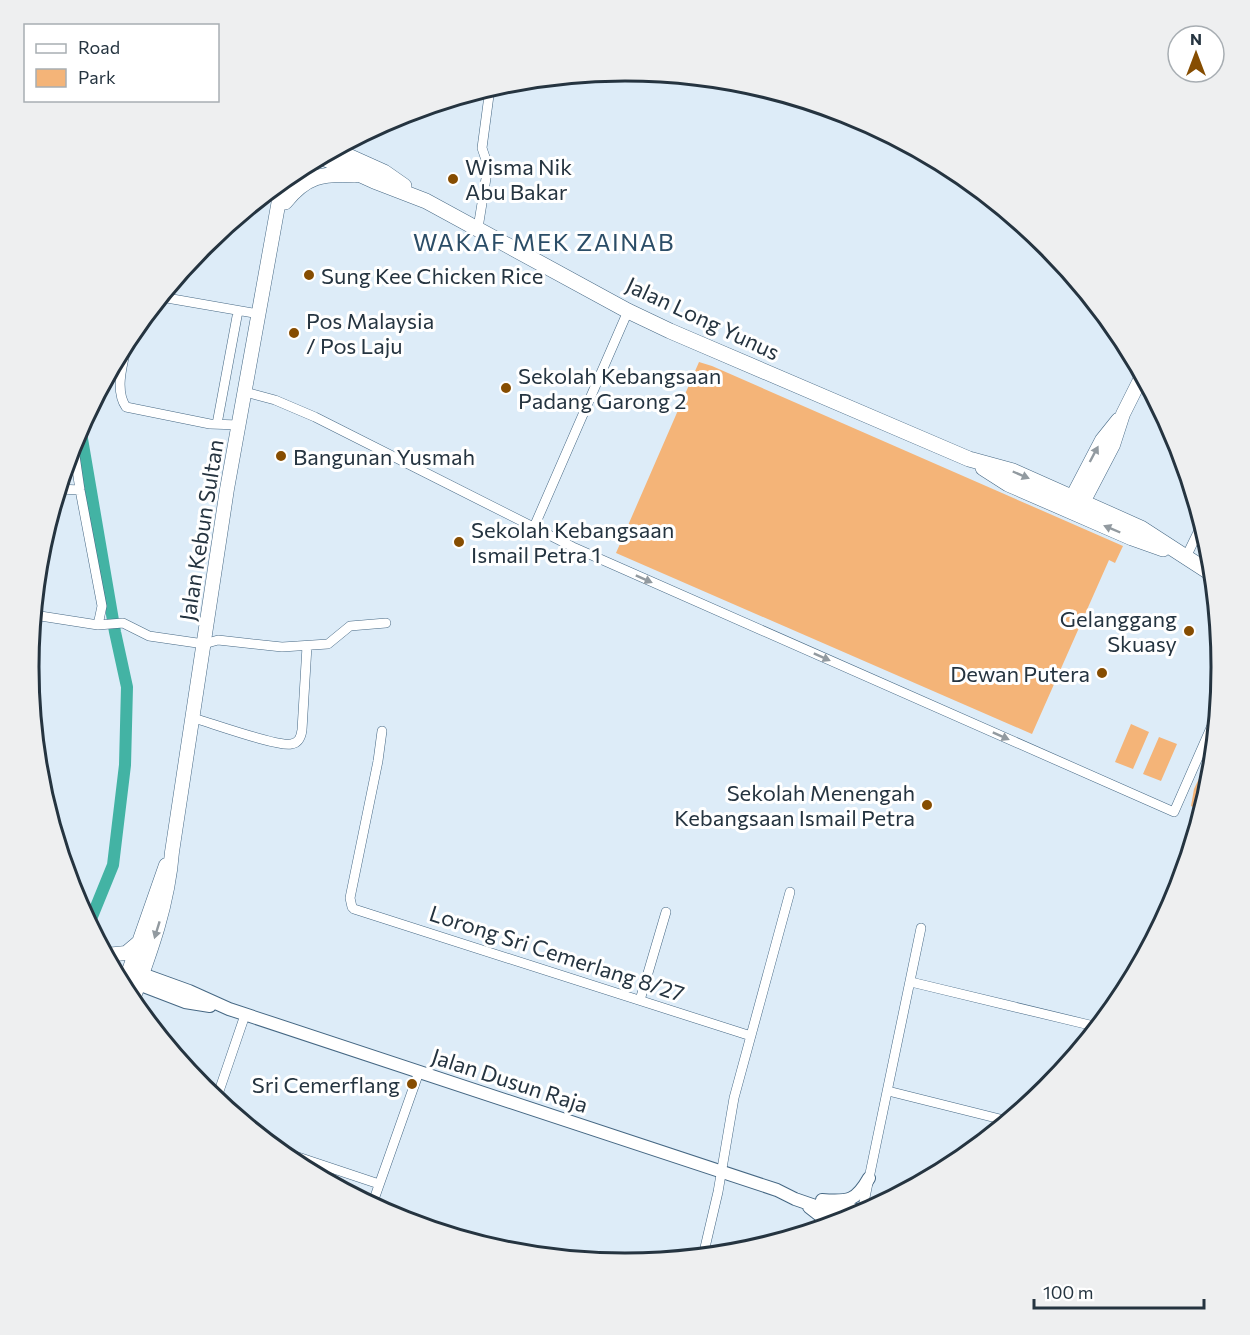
<svg xmlns="http://www.w3.org/2000/svg" width="1250" height="1335" viewBox="0 0 1250 1335" font-family="Commissioner,sans-serif">
  <style>
    .green { fill: #f4b478 }
    .lines { fill: none; stroke-linecap: round; stroke-linejoin: round }
    .canal { stroke: #43b3a4; stroke-width: 12 }
    .minor-casing { stroke: #466884; stroke-width: 10 }
    .tertiary-casing { stroke: #466884; stroke-width: 14 }
    .secondary-casing { stroke: #466884; stroke-width: 15 }
    .primary-casing { stroke: #466884; stroke-width: 16 }
    .minor { stroke: #fff; stroke-width: 9 }
    .tertiary { stroke: #fff; stroke-width: 12 }
    .secondary { stroke: #fff; stroke-width: 14 }
    .primary { stroke: #fff; stroke-width: 15 }
    .oneway { fill: #929aa0 }
    .poi-dot { fill: #864d01; stroke: #fff; stroke-width: 2 }
    .labels { text-anchor: middle; dominant-baseline: central; stroke-width: 6; stroke-linejoin: round; paint-order: stroke }
    .poi-label { font-size: 22px; fill: #253440; stroke: #fff; text-anchor: start }
    .street-label { font-size: 22px; fill: #253440; stroke: #fff }
    .neighbourhood-label { font-size: 24px; letter-spacing: 1.5px; fill: #2b4d67; stroke: #fff }
    .rim { fill: none; stroke: #253440; stroke-width: 3 }
  </style>
  <rect width="100%" height="100%" fill="#ddecf8"/>
  <path class="green" d="M699,362L712,366L1123,546L1115,563L1109,560L1032,734L616,553Z
    M1131,724L1149,732L1133,769L1115,762Z
    M1159,737L1177,744L1161,781L1143,774Z
    M1214,747L1210,784L1202,811L1191,806L1194,789Z"/>
  <g class="lines">
    <path class="canal" d="M80,427L115,632L127,687L125,765L113,865L89,924"/>
    <g class="minor-casing">
      <path id="minor" d="M478,228L488,166L482,148L490,88
        M161,297L259,314
        M129,336C125,357 113,388 126,407L210,424L239,425
        M245,392L275,400L315,417L573,547L1174,812L1217,714
        M217,424L238,311
        M73,442L80,490L102,606L98,625
        M59,489L80,490
        M534,527L628,311
        M1186,557L1202,524
        M34,615L98,625L123,623L149,636L204,644L218,640L282,647L328,644L350,626L386,623
        M193,718C212,723 277,747 291,744C299,743 301,737 302,730L307,646
        M382,731L378,761L350,898L352,907L354,909L751,1036
        M911,982L1098,1027
        M640,1000L666,912
        M888,1091L1008,1121
        M216,1100L245,1015
        M277,1150L379,1184
        M372,1205L419,1072
        M862,1212L921,928
        M703,1256L718,1192L734,1098L790,892"/>
    </g>
    <g class="tertiary-casing">
      <path id="tertiary" d="M142,974L189,991L229,1009L777,1190L795,1199L853,1219
        M138,984L185,1002L210,1006
        M822,1200C849,1202 856,1201 869,1178
        M842,1206L862,1212V1214
        M809,1207L832,1225"/>
    </g>
    <g class="secondary-casing">
      <path id="secondary" d="M287,198L299,169
        M1067,507L1102,440L1118,420
        M1078,512L1113,445L1123,414L1142,376
        M106,955L126,953L139,942
        M123,988L166,865
        M132,1002C150,953 168,905 172,852L227,489L281,189"/>
    </g>
    <g class="primary-casing">
      <path id="primary" d="M335,150L384,172L404,186
        M321,157L374,181L426,201L628,311L670,331L969,459L1013,471L1141,528L1212,574
        M279,184L281,195
        M285,202C306,176 322,173 355,175
        M983,468L1008,484L1132,538L1163,549"/>
    </g>
    <use href="#minor" class="minor"/>
    <use href="#tertiary" class="tertiary"/>
    <use href="#secondary" class="secondary"/>
    <use href="#primary" class="primary"/>
  </g>
  <defs><path id="oneway-solid" d="M-6-.8H1V-3.2L6.5 0L1 3.2V.8H-6Z" transform="scale(1.5)"/></defs>
  <g class="oneway">
    <use href="#oneway-solid" transform="translate(1094 454) rotate(-62)"/>
    <use href="#oneway-solid" transform="translate(1021 475) rotate(23)"/>
    <use href="#oneway-solid" transform="translate(1112 529) rotate(-157)"/>
    <use href="#oneway-solid" transform="translate(644 579) rotate(24)"/>
    <use href="#oneway-solid" transform="translate(822 657) rotate(24)"/>
    <use href="#oneway-solid" transform="translate(1001 736) rotate(24)"/>
    <use href="#oneway-solid" transform="translate(157 930) rotate(107)"/>
  </g>
  <g class="poi-dot">
    <circle cx="453" cy="179" r="6"/>
    <circle cx="309" cy="275" r="6"/>
    <circle cx="294" cy="333" r="6"/>
    <circle cx="506" cy="388" r="6"/>
    <circle cx="281" cy="456" r="6"/>
    <circle cx="459" cy="542" r="6"/>
    <circle cx="1189" cy="631" r="6"/>
    <circle cx="1102" cy="673" r="6"/>
    <circle cx="927" cy="805" r="6"/>
    <circle cx="412" cy="1084" r="6"/>
  </g>
  <g class="labels">
    <g class="poi-label">
      <text x="465" y="166">Wisma Nik<tspan x="465" dy="25">Abu Bakar</tspan></text>
      <text x="321" y="275">Sung Kee Chicken Rice</text>
      <text x="306" y="320">Pos Malaysia<tspan x="306" dy="25">/ Pos Laju</tspan></text>
      <text x="518" y="375">Sekolah Kebangsaan<tspan x="518" dy="25">Padang Garong 2</tspan></text>
      <text x="293" y="456">Bangunan Yusmah</text>
      <text x="471" y="529">Sekolah Kebangsaan<tspan x="471" dy="25">Ismail Petra 1</tspan></text>
      <text x="1177" y="618" text-anchor="end">Gelanggang<tspan x="1177" dy="25">Skuasy</tspan></text>
      <text x="1090" y="673" text-anchor="end">Dewan Putera</text>
      <text x="915" y="792" text-anchor="end">Sekolah Menengah<tspan x="915" dy="25">Kebangsaan Ismail Petra</tspan></text>
      <text x="400" y="1084" text-anchor="end">Sri Cemerflang</text>
    </g>
    <g class="street-label">
      <text transform="translate(703 318) rotate(25)">Jalan Long Yunus</text>
      <text transform="translate(201 530) rotate(-81)">Jalan Kebun Sultan</text>
      <text transform="translate(557 953) rotate(18)">Lorong Sri Cemerlang 8/27</text>
      <text transform="translate(510 1080) rotate(18)">Jalan Dusun Raja</text>
    </g>
    <g class="neighbourhood-label">
      <text x="544" y="241">WAKAF MEK ZAINAB</text>
    </g>
  </g>
  <path d="M0 0H1250V1335H0ZM39 667a586 586 0 1 1 1172 0a586 586 0 1 1-1172 0Z" fill="#eeeff0" fill-rule="evenodd"/>
  <path class="rim" d="M39 667a586 586 0 1 1 1172 0a586 586 0 1 1-1172 0Z"/>
  <rect x="24" y="24" width="195" height="78" fill="#ffffff" stroke="#a8aeb3" stroke-width="1.5"/>
  <rect x="36" y="44" width="30" height="9" fill="#ffffff" stroke="#a8aeb3" stroke-width="1.5"/>
  <text x="78" y="54" font-size="18" fill="#253440">Road</text>
  <rect x="36" y="69" width="30" height="18" fill="#f4b478" stroke="#a8aeb3" stroke-width="1.5"/>
  <text x="78" y="84" font-size="18" fill="#253440">Park</text>
  <g transform="translate(1196 54)"><circle r="28" fill="#ffffff" stroke="#a8aeb3" stroke-width="1.5"/>
  <path d="M0-4.5L10 22L0 15L-10 22Z" fill="#864d01"/>
  <text y="-9" font-size="16" font-weight="bold" text-anchor="middle" fill="#253440">N</text>
  </g>
  <path d="M1034 1299v9h170v-9" fill="none" stroke="#253440" stroke-width="3"/>
  <text x="1043" y="1299" font-size="18" fill="#253440" stroke="#ffffff" stroke-width="4.5" paint-order="stroke">100 m</text>
</svg>
